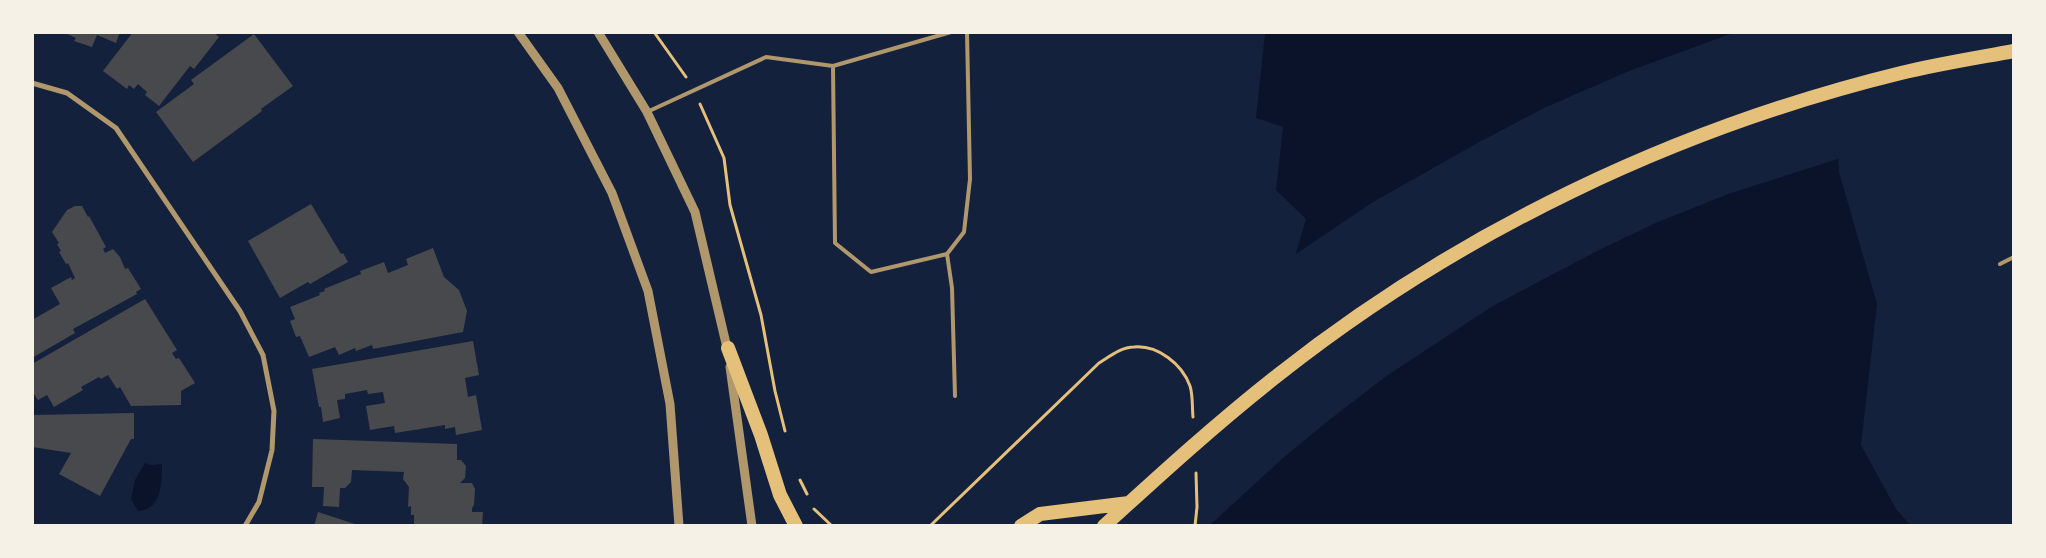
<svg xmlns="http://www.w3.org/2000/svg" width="2046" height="558" viewBox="0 0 2046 558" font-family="'Alegreya Sans',sans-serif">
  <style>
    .water { fill: #0b132b }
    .pier { fill: #14213d }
    .building { fill: #48494c }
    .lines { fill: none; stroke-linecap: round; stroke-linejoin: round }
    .path { stroke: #e5c07b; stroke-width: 3 }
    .service { stroke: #b1986c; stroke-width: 4 }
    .minor { stroke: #b1986c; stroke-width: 5 }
    .tertiary { stroke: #b1986c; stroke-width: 9 }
    .trunk { stroke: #e5c07b; stroke-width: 14 }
  </style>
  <rect width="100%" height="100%" fill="#14213d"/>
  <path class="water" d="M1265,33H1834L1839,172L1877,304L1861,445L1896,509L1910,525L1187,526L1224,495L1306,219L1276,190L1283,127L1256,118Z
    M145,463L150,465L162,464C162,482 162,510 138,511L131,499L135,480Z"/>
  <path class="pier" d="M1836,32L1841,158L1728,194L1658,222L1601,249L1491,307L1385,377L1328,421L1284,457L1209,526H1185L1222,494L1293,256L1373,202L1483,140L1544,108L1629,71L1733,33Z"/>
  <path class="building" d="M63,32H120L116,43L97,35L92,47L74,41L76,38Z
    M133,32H213L219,37L194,69L190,66L159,106L145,95L147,92L138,84L134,89L129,85L127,89L103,71Z
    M254,34L293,86L261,109L262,111L193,162L156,112L194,84L191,80Z
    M311,204L341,254L343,253L348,262L310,284L308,282L280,298L248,241Z
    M75,206H82L88,217L89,216L106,247L103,249L105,253L113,249L120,257L125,269L128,268L141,289L136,292L137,294L73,329L75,333L32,358V320L60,304L51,288L71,277L72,280L75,278L68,263L66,264L59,252L61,251L57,244L59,243L52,232L67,210Z
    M433,248L444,277L459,290L467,311L463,332L373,349L372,345L356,351L355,348L339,355L335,347L309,357L300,336L296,337L290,321L295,319L290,307L320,295L319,293L325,291L324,289L361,274L360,271L384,262L388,273L408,265L406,259Z
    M145,299L177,350L172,353L176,359L179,358L195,383L181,391V405L131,406L120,387L117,389L108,375L101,379L99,377L81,387L83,390L54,407L47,395L38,400L32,391V364Z
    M473,341L479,375L465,378L468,397L476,395L482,430L456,435L455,427L445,429V425L395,433L394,426L370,430L366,406L385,403L383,392L368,394L367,390L345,394V399L337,400L340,418L323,422L321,407H319L312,369Z
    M134,413V439H131L100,496L59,474L71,453L32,447V415Z
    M313,439L457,444V460H461L466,466L465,478L460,483H472L475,489L474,505L472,508V512H483L482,526H414V515H411V506L408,507L409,487L403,479L404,472L352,470L351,482L345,488H340L339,507L323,506L324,487H312Z
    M318,512L358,525V526H314Z"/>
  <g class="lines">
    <path class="path" d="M654,32L686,77
      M700,104L724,158L730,205L761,315L775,391L785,431
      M800,480L807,494
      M814,509L832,526
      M930,526L1099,363C1109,357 1121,347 1134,347C1158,345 1182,364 1190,386C1193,395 1192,407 1193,417
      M1195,526L1197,507L1196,473"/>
    <path class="service" d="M833,66L835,243L871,272L947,254L964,232L970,179L967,32
      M647,112L766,57L833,66L951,32
      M947,254L952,288L955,396
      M2000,264L2014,257"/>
    <path class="minor" d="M32,83L67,93L116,128L240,311L263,355L274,411L272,450L259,502L245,526"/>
    <path class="tertiary" d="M518,32L558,88L612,193L648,291L670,404L679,526
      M598,32L647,112L695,212L728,352
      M730,367L752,526"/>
    <path class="trunk" d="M728,348L761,435L780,495L796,526
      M1021,526L1040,514L1129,503
      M1104,526C1161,474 1218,422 1278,375C1460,231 1676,128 1901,73C1938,64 1976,58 2014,51"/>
  </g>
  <rect width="2046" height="558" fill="none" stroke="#f6f1e7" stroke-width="68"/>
</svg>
